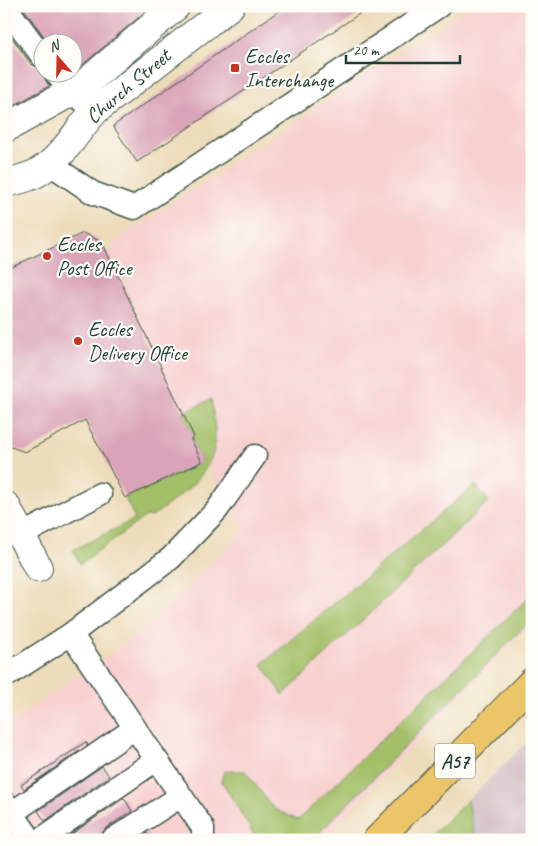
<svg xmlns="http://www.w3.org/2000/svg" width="538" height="846" viewBox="0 0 538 846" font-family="Caveat,sans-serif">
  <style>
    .built { fill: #f7d0cf }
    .industrial { fill: #d2bec5 }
    .green { fill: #a3c068; stroke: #617e4e }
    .building { fill: #daa4b8 }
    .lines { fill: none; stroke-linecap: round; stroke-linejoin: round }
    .lane-casing { stroke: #3e5548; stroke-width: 25 }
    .street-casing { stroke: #3e5548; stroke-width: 30 }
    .primary-casing { stroke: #3e5548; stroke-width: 30 }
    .lane { stroke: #fff; stroke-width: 22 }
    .street { stroke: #fff; stroke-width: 28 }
    .primary { stroke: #edc569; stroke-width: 28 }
    .poi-dot { fill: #c8321e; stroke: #fdfcf7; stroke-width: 2 }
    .labels { text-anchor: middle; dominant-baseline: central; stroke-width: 4.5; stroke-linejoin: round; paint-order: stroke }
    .shield { fill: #fdfcf7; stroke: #62766e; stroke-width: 1 }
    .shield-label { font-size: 20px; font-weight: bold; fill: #1f3d34 }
    .poi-label { font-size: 21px; fill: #1f3d34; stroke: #fdfcf7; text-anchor: start }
    .street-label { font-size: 21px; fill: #1f3d34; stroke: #fdfcf7 }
  </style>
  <rect width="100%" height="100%" fill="#fdfcf7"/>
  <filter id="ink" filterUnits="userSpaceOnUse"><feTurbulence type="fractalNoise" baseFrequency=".02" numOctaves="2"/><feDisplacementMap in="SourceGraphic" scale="10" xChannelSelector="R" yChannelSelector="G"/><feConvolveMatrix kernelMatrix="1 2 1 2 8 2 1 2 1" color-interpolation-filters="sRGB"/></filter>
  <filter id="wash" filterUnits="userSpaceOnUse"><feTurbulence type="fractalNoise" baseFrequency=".0096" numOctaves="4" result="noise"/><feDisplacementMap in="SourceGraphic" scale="20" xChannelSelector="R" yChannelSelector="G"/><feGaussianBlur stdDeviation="1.12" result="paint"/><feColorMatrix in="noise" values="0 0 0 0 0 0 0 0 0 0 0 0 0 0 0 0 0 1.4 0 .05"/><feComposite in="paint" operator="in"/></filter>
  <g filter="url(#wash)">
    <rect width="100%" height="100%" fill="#eddcb9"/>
    <path class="built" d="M471,6H532V622L322,840H6V726L128,642L155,620L244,529L207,467L214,452L210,400L183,413L108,252L122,236Z"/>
    <path class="industrial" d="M532,737V840H427L468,800Z"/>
    <path class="green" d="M211,399C213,413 216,428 215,442C213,476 176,498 152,517L146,516L80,564L73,550L135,519L125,498L202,462L191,439L194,437L183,413Z
      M475,485L489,501L283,695L262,664Z
      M532,594V619L312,840H257L221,780L224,771H245L274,809L298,820Z
      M468,800L476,840H427Z"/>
    <g id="blocks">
      <path class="building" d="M22,6H152L73,73L72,42H48Z
        M286,6H371L137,162L113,126Z
        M6,30L31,64L42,69V74L49,86L6,110Z
        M83,233L102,242L194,437L191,439L202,462L125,498L85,420L25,452L11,447L6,438V270Z
        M86,742L88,745L24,789L21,785Z
        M102,766L109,776L45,821L38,811Z
        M124,798L132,811L105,829L99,840H63Z
        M147,833L151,840H137Z"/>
    </g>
  </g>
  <g filter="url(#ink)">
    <use href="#blocks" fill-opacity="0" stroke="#3e5548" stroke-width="1"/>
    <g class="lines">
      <g class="lane-casing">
        <path id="lane" d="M6,7L42,56
          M55,72L71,92L96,110
          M50,164L93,193L134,208L439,6
          M21,535L100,494
          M71,634L203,828V840
          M6,676L71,634L171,558L217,510L255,456
          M6,804L31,840
          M12,813L135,728
          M40,840L156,760
          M112,840L181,796"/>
      </g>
      <g class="street-casing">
        <path id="street" d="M6,128L82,86L176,6
          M6,183C18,180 33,177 43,169C65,155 78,128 96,110L230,6
          M6,506L38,568"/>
      </g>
      <g class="primary-casing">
        <path id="primary" d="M377,840L532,682"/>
      </g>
      <use href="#lane" class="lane"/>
      <use href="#street" class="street"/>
      <use href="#primary" class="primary"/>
    </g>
  </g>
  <g class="poi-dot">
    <rect x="230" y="63" width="10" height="10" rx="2.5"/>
    <circle cx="47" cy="256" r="5"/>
    <circle cx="78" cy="341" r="5"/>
  </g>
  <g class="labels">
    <rect class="shield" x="435" y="743.5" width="40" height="35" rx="4"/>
    <g class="shield-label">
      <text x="455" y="761">A57</text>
    </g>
    <g class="poi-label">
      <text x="245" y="56">Eccles<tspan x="245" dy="24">Interchange</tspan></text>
      <text x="57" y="244">Eccles<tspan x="57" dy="24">Post Office</tspan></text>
      <text x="88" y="329">Eccles<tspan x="88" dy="24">Delivery Office</tspan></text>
    </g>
    <g class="street-label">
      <text transform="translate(128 86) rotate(-40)">Church Street</text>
    </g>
  </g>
  <rect width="538" height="846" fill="none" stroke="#fdfcf7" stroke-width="25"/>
  <g transform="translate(58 58) rotate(340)"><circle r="24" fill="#fdfcf7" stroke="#a4b0a9"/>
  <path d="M0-4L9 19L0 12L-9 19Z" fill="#c8321e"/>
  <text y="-8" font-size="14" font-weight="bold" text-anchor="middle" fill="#1f3d34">N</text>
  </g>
  <path d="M346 55v8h114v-8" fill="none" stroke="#1f3d34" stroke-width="2.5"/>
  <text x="353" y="55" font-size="15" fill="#1f3d34" stroke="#fdfcf7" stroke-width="4" paint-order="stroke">20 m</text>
</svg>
